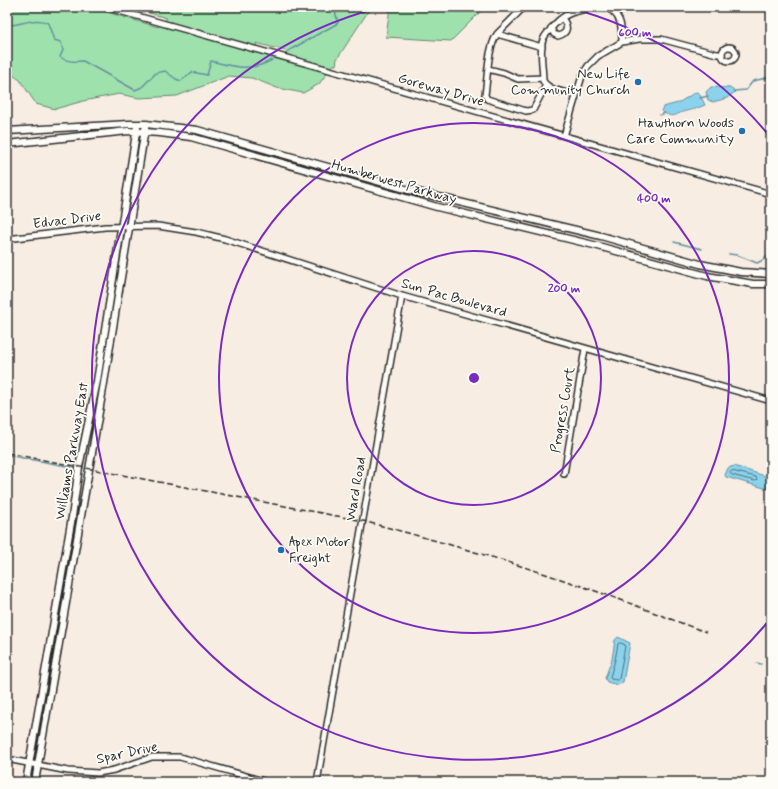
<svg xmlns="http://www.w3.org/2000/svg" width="778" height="789" viewBox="0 0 778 789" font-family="Mynerve,sans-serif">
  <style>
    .green { fill: #9ee1ac; stroke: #64866c; fill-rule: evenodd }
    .water { fill: #8bd3ec; stroke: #65909f }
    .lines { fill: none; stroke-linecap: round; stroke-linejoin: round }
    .shore { stroke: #516e78; stroke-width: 1 }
    .stream { stroke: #65909f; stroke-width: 1.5 }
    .minor-casing { stroke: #2b2b2b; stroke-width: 8 }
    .major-casing { stroke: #2b2b2b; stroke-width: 9 }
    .minor { stroke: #fdfcf7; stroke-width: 5 }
    .major { stroke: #fdfcf7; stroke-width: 6 }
    .rail { stroke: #2b2b2b; stroke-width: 1.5; stroke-dasharray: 6 3; stroke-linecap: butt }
    .ring { fill: none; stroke: #7b2cbf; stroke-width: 2 }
    .poi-dot { fill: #1f6fb2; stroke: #fdfcf7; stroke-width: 1.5 }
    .labels { text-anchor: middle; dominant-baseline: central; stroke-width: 3.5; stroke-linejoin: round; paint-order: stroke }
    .poi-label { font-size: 14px; fill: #2b2b2b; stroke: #fdfcf7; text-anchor: end }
    .street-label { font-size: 14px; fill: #2b2b2b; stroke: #fdfcf7 }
    .centre { fill: #7b2cbf; stroke: #fdfcf7; stroke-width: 2 }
    .ring-label { font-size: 12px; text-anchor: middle; font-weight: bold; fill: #7b2cbf; stroke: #fdfcf7; stroke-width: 3.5; stroke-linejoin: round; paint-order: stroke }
  </style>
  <rect width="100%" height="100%" fill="#f7ede2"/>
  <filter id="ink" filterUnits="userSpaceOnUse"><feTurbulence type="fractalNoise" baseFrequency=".025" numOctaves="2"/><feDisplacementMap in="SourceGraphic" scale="8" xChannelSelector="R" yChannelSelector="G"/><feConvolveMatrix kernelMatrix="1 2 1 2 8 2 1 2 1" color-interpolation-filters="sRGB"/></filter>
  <g filter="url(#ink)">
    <path class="green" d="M7,7H89L158,27L167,18L139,10V7H371L337,59L336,65H333L319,84L303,93L277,88L252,78L229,76L177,96L139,98L119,94L83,101L55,109L36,104L20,80L7,71ZM256,43L286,51L287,52L284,57L257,48Z
      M390,7H485L451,41L386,37Z"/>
    <path class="water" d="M711,87L730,88L735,92L727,98L713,102L708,100L706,92Z
      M696,92L699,93L705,105C698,108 693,110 686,111C674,114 675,120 661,111L663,107L678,103Z
      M734,466L771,478V490L726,477L725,475L728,468Z
      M618,637L630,643L623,682L618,685L607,682L605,678L612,659L615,640Z"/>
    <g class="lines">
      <path class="shore" d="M732,471L756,477L757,480L755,481L732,475L730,473Z
        M620,643L624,644L625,646L619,679L617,680L611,679L610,677L615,660L618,644Z"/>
      <path class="stream" d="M7,25C20,26 35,16 48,23L54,40L61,42L63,50L60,57C67,62 75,62 83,61L135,90L142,87L156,73L165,71L176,79L181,81L192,72L207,75L211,61C234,67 250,72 272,60
        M288,51L338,23L334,7
        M734,91L746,90L753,81L766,78L771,74
        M700,98L708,96
        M660,115L665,113
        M674,242L702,249
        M729,254L737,255L757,263L763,260L771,253
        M7,455L72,467
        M757,663L761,664"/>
      <g class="minor-casing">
        <path id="minor" d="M105,7L771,194
          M604,7C621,12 622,27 622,42
          M614,13L623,10L625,7
          M551,28L554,34L558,36C569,33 568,26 562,18
          M497,34L524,7
          M722 54a7 7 0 1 1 14 0a7 7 0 1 1-14 0Z
          M542,47L497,34C487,51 488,75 485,95L487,99L526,111L533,110L546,85
          M488,69L504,73L518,79L543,78
          M576,95C565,92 550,91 543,81C543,69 540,55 542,43C543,38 546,34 550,30C564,11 577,11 598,7
          M564,136L582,76L588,66L598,56L622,42L639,39H661L717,54H722
          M7,239L105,227L158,226L196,232L225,239L402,296L771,401
          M564,474L585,349
          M7,759L68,771L98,773L114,770L152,757H180L267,782
          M317,782L402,296"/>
      </g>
      <g class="major-casing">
        <path id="major" d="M7,131L129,124H146L197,130L409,190L601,236L700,264L741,272L771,274
          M7,144L128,131L160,133L191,137L437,207L598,246L707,276L753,284H771
          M26,782L72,517L79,467L97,381L137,127
          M35,782L104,383L145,129"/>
      </g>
      <use href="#minor" class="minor"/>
      <use href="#major" class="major"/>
      <path class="rail" d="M7,453L363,521C443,542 523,565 601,593C637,605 671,620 706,632"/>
    </g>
  </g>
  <g class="ring">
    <circle cx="474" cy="378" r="127"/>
    <circle cx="474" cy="378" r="255"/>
    <path d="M771 618A382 382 0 1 1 382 7M566 7A382 382 0 0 1 771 138"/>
  </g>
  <g class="poi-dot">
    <circle cx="638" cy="82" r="4"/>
    <circle cx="742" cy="131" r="4"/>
    <circle cx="281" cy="550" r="4"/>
  </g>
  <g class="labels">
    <g class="poi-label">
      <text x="630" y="74">New Life<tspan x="630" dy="16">Community Church</tspan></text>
      <text x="734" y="123">Hawthorn Woods<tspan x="734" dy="16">Care Community</tspan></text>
      <text x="289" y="542" text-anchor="start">Apex Motor<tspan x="289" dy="16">Freight</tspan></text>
    </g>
    <g class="street-label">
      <text transform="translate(441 90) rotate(16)">Goreway Drive</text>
      <text transform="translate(394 182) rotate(16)">Humberwest Parkway</text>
      <text transform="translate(67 220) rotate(-7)">Edvac Drive</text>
      <text transform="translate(454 298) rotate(16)">Sun Pac Boulevard</text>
      <text transform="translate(563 410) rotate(-80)">Progress Court</text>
      <text transform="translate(72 451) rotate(-80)">Williams Parkway East</text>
      <text transform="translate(356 489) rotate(-80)">Ward Road</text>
      <text transform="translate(127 753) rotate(-12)">Spar Drive</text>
    </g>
  </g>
  <circle cx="474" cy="378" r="6" class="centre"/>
  <g class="ring-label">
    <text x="635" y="36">600 m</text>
    <text x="654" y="202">400 m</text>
    <text x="564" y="292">200 m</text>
  </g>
  <rect width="778" height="789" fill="none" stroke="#fdfcf7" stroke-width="24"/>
  <rect x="12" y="12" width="754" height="765" fill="none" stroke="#2b2b2b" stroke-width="1.5" filter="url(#ink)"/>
</svg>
